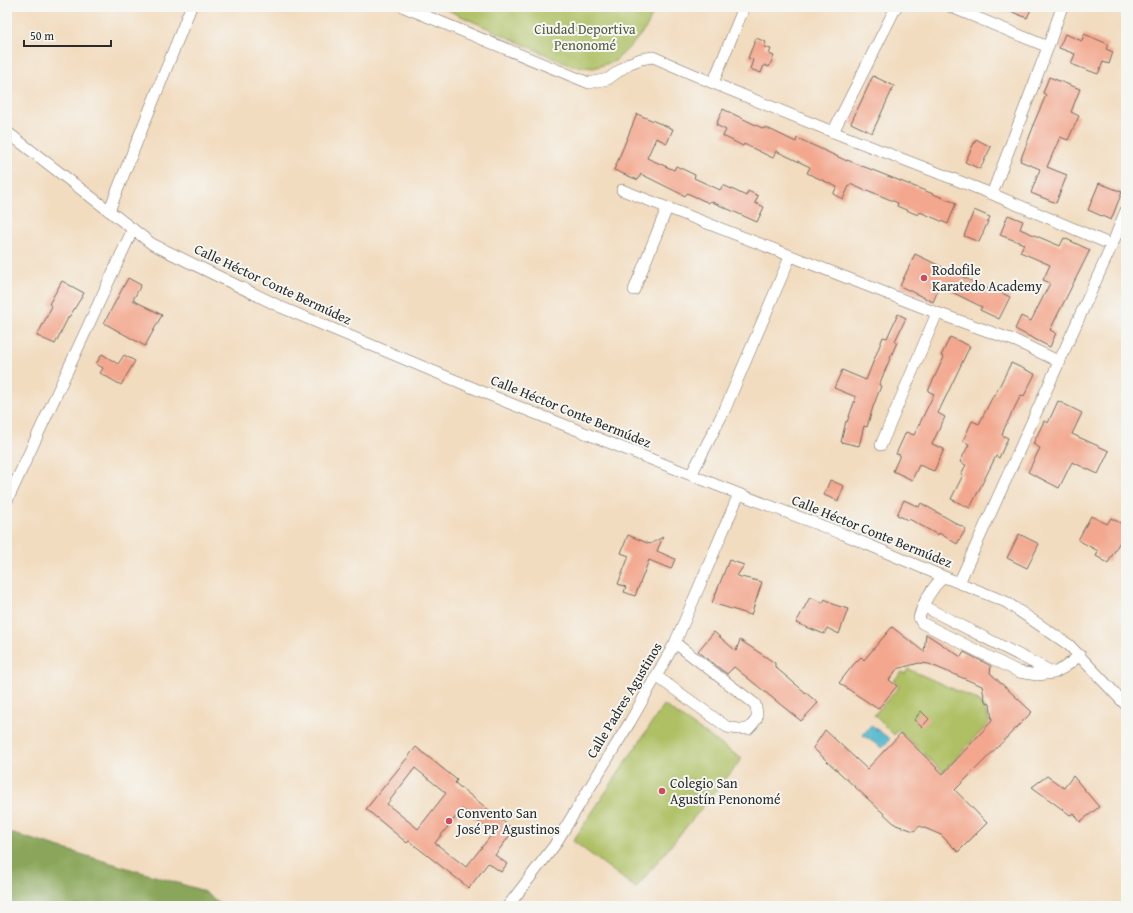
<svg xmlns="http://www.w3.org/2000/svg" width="1133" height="913" viewBox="0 0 1133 913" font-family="'Gentium Book Plus',serif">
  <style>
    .green { fill: #aec064; stroke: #6c7648 }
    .forest { fill: #8aa65a; stroke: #5a6842 }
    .water { fill: #4db5cc; stroke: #3c707c }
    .building { fill: #f3a78e; fill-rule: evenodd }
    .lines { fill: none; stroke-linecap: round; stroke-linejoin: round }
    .minor-casing { stroke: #71695f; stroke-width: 12 }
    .minor { stroke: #fff; stroke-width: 11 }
    .poi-dot { fill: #d1495b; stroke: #f6f6f2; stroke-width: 1.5 }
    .labels { text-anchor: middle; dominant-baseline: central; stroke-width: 4; stroke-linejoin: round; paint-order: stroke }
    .park-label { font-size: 14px; fill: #52583c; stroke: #f6f6f2 }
    .poi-label { font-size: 14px; fill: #2b2b2b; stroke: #f6f6f2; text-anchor: start }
    .street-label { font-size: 14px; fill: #2b2b2b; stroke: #f6f6f2 }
  </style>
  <rect width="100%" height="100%" fill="#f6f6f2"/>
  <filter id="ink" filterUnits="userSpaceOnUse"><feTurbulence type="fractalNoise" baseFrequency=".025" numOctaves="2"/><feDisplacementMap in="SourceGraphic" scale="8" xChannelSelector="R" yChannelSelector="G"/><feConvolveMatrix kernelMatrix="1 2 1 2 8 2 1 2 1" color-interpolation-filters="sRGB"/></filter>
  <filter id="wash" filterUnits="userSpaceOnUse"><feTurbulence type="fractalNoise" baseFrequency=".012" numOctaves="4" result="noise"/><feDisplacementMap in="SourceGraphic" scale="16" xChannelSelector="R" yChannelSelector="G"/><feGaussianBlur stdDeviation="0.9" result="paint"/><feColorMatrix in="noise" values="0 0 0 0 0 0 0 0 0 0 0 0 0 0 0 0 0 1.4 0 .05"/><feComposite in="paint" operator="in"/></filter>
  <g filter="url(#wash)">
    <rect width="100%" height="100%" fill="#f2dcbf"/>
    <path class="green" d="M441,7H655L647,27L632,45L615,61L594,68L571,66Z
      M908,669L978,700V703H981L990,722L943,772L899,730L894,735L874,715L898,688L899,686L893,681L902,672L905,674Z
      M664,705L742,759L636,888L573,841Z"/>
    <path class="forest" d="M7,832L201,890L224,906H7Z"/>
    <path class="water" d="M871,725L890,739L882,748L863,735Z"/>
    <g id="blocks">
      <path class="building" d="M1000,7H1032L1027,18Z
        M1065,34L1082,41L1084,34L1108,44L1106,49L1113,52L1109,64L1103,62L1098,74L1071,64L1075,54L1059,48Z
        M756,38L766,42L764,47L771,49L769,54L774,56L769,67L764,65L761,73L750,69L753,60L748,58Z
        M873,76L894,86L872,133L851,123Z
        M1049,77L1080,89L1071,112L1079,116L1068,140L1060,137L1047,167L1067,175L1056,203L1031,193L1040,169L1020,161L1034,125H1033L1046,95L1043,93Z
        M723,109L764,129L765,127L796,142L797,138L847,161V160L956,203L948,224L920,212L918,215L897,206L898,203L867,190L866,191L850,184L843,199L833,194L837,187L807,173L810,167L776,151L773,158L744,144L743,146L723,136L726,130L716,125Z
        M637,114L673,129L667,143L656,138L647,158L674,170L676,166L695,175L694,178L720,190L723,185L746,196L748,191L758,196L755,203L764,207L757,222L710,201L709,203L687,193L685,196L641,174L638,180L614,170Z
        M976,139L991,147L980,169L965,162Z
        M1099,183L1122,192L1111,220L1088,210Z
        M974,210L990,217L979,242L964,236Z
        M1008,215L1023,221L1020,229L1060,246L1064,238L1090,250L1050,330L1056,333L1050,347L1015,329L1021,316L1031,321L1050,283L1043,280L1050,265L1020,252L1024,244L1000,235Z
        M915,254L990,290L991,288L1010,297L999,319L980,310L982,307L940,286L933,302L900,286Z
        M128,278L141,285L133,300L162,315L145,346L104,323Z
        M62,281L84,293L70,316H69L55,344L37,336L52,306L49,304Z
        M898,314L906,318L895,341L897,342L879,385L881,386L873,407L867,427L864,426L859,446L841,442L846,421L847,422L856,397L834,388L842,370L866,380L883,337L887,338Z
        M950,337L970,346L938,413L945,417L932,444L944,449L934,471L919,465L912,480L893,471L900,455L896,454L906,432L914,435L934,394L928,391L944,357L941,356Z
        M102,354L118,364L124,355L135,361L121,385L100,373L103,368L96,364Z
        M1011,363L1035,374L1024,396L1021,395L1004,429L1002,435L1008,438L999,458L996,456L970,508L951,499L963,475L961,474L966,465L960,462L969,444L963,441L972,421L979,424L994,394L995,395Z
        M1058,401L1082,413L1072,434L1109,451L1098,474L1072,462L1059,488L1028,472L1040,448L1033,444L1044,421L1048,423Z
        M830,480L844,486L838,501L824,495Z
        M904,500L919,507L921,503L966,529L957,544L939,533L938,535L909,519L908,520L897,515Z
        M1091,516L1107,524L1111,518L1126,526V540L1122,538L1108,563L1096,556L1098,551L1078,540Z
        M1019,534L1039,544L1027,568L1007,558Z
        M628,535L650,544L663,537L657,551L675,559L671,569L649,560L635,596L624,592L626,587L618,584L629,556L621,553Z
        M729,560L744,565L737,576L762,582L751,615L712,603Z
        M810,597L823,603L825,599L835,605L848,609L839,634L827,628L824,634L796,623Z
        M892,627L924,652L926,634L961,657L964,652L991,666L990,673L1032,712L955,790L987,823L958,852L941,835L920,826L914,831L896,825L813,748L825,730L867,769L901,733L943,774L992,721L990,704L985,701L982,686L929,664L919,663L897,669L889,680L897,686L878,709L839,683L853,665L861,657L864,660Z
        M714,632L736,651L740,640L775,663V667L818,703L801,721L734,667L727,674L698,651Z
        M921,711L929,719L922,727L914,720Z
        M416,747L457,780L455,783L514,830L495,855L507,864L501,872L488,863L469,888L409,841L407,843L366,809ZM415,768L446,793L418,829L387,804ZM462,809L493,833L466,867L435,843Z
        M1047,776L1064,788L1073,776L1099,807L1080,822L1074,813L1070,815L1032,787Z"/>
    </g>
  </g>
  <g filter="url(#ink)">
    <use href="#blocks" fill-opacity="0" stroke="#71695f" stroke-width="1"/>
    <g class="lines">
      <g class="minor-casing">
        <path id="minor" d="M404,7L589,83L608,79L630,63L641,59L653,57L713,83L833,132L992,194L1112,245L959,583
          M951,7L1048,47
          M713,83L744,7
          M7,132L152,244L283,308L509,403L739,494L843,534L937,574L1006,602L1069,645L1126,705
          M833,132L896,7
          M622,190L937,313L1016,341L1060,362
          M992,194L1048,47L1062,7
          M109,211L191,7
          M1112,245L1126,210
          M634,290L667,208
          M881,445L937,313
          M691,475L725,409L790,257
          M7,501L133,229
          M943,577C932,588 923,602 919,618L922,623L1019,672L1037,675L1054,673L1065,667L1080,655
          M923,606L1054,673
          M656,676L727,727L738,729H748C758,719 759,718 755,704L675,643
          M508,906L554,846L630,722L675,643L739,494"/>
      </g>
      <use href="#minor" class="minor"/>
    </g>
  </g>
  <g class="poi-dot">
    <circle cx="924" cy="278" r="4"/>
    <circle cx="662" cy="791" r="4"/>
    <circle cx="449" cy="821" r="4"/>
  </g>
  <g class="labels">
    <g class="park-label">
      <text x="585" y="29">Ciudad Deportiva<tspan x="585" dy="16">Penonomé</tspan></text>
    </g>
    <g class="poi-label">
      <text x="932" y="270">Rodofile<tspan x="932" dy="16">Karatedo Academy</tspan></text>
      <text x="670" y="783">Colegio San<tspan x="670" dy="16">Agustín Penonomé</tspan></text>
      <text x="457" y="813">Convento San<tspan x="457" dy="16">José PP Agustinos</tspan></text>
    </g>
    <g class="street-label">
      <text transform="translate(273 284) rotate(25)">Calle Héctor Conte Bermúdez</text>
      <text transform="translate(571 411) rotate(22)">Calle Héctor Conte Bermúdez</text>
      <text transform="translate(872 531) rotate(22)">Calle Héctor Conte Bermúdez</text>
      <text transform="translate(624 700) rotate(-59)">Calle Padres Agustinos</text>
    </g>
  </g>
  <rect width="1133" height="913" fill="none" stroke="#f6f6f2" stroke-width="24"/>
  <path d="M24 40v6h87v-6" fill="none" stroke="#2b2b2b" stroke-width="2"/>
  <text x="30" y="40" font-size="12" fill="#2b2b2b" stroke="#f6f6f2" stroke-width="3" paint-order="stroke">50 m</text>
</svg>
